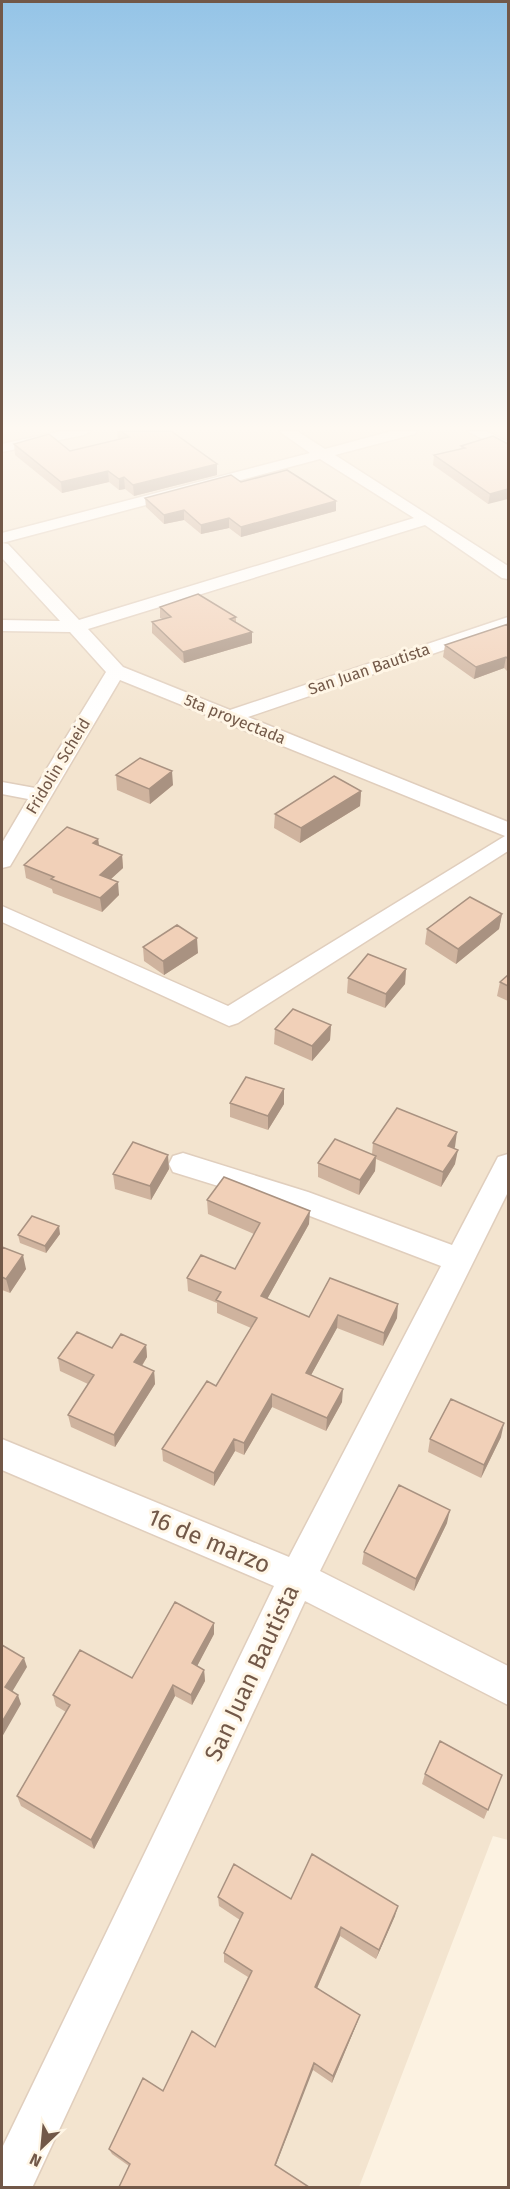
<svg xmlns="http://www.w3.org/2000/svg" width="510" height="2189" viewBox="0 0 510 2189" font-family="'Fira Sans',sans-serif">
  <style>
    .residential { fill: #f3e4cf }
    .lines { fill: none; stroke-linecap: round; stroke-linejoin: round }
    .street-casing { stroke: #e0cebd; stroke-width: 3 }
    .street { fill: #fff; fill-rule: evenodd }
    .wall { fill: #cfb39e }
    .shaded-wall { fill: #a99281 }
    .building { fill: #f1d0b8; stroke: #a99281; stroke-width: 1.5 }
    .labels { text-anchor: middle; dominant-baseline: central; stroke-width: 6; stroke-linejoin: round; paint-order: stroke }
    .far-street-label { font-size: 16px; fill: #725848; stroke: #fff6e6 }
    .near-street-label { font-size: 24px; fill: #725848; stroke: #fff6e6 }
  </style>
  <rect width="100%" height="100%" fill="#fcf2e1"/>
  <path class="residential" d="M2,431H508V1840L493,1836L359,2187L2,2188Z"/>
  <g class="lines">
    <g class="street-casing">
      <path id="street" d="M61,431H91L84,435L2,452V444Z
        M279,431H297L325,449L392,431H417L415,434L335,455L508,566V579L502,578L425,525L88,629L123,667L230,710L508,617V628L248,717L508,822V851L238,1023L229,1026L2,922V906L228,1006L505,836L120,680L13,861L10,866L2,868V843L28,799L2,794V782L35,788L106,672L70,632L2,631V620L60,621L2,558V533L310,453ZM320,459L414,518L79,620L8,544L2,543Z
        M467,431H486L508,442V452Z
        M183,1153L308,1192L452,1245L498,1157L508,1154V1192L320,1571L508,1666V1705L305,1601L32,2188H2V2148L274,1586L2,1470V1439L289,1557L441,1266L289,1208L173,1172L169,1164L173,1156Z"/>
    </g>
    <use href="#street" class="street"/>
  </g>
  <path class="wall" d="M117,431H171L217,464V475L134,496L125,489L119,490L109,482L62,493L15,455L14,444L70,451L118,440Z
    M508,444L488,504L433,465L434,455L461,449V446Z
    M241,482L336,501V511L241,537L229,528L201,534L184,520L164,524L146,507L145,498Z
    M160,607L236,617V622L252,632V643L184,663L152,633V622L163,619L160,618Z
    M508,624V672L504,668L474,679L443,657L445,645Z
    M116,775L173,785L150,804L117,790Z
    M361,791L360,806L300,843L274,828L275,814Z
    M98,839L99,846L122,855L123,868L111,879L119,895L102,912L53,893L52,889L26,878L24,865Z
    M502,914L499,929L456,964L425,944L427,929Z
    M143,947L198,953L164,975L144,961Z
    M406,969L405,984L385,1008L347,993L348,978Z
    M508,975V1001L497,996L500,982Z
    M331,1025L330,1040L312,1061L274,1044L275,1029Z
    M230,1103L284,1104L268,1130L230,1117Z
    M373,1143L455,1147L454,1148L455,1164L441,1187L376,1159L375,1171L359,1195L318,1177V1163L372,1154Z
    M169,1169L151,1200L115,1189L113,1174Z
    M207,1200L309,1224L267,1299L309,1317L330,1278L397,1318L383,1346L337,1328L311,1375L342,1402L326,1431L272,1407L244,1455L235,1451L214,1486L163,1461L162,1449L216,1386L251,1328L217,1313V1303L188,1291L187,1278L235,1269L254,1234L208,1214Z
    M60,1234L46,1253L20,1243L18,1235Z
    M2,1247L26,1269L10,1293L2,1290Z
    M146,1345L147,1357L142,1366L154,1371L155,1384L115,1447L71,1427L68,1415L88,1384L60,1371L58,1358L112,1348Z
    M501,1437L481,1478L428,1452L430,1439Z
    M447,1523L414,1591L362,1564L364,1552Z
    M214,1623V1634L197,1666L204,1670L205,1681L192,1705L175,1696L94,1849L21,1806L17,1796L66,1712L56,1706L53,1695L132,1678Z
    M425,1774L502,1775L484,1819L422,1784Z
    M218,1897L291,1899L395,1916L376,1959L340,1936L317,1988L360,2015L357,2023L332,2083L313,2070L129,2166L112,2154L109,2149L163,2091L215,2047L248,1977L224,1962V1953L240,1920L219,1906Z"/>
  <path class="shaded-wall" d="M217,464V475L134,496L133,485Z
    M108,471L109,482L62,493L61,482Z
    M124,477L125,489L119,490V479Z
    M508,489V499L488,504L490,494Z
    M336,501V511L241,537V527Z
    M184,510V520L164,524V515Z
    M229,518V528L201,534V525Z
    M252,632V643L184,663L183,652Z
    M506,657L504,668L474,679L476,667Z
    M172,771L173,785L150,804L149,789Z
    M361,791L360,806L300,843L301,828Z
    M98,839L100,853L93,843Z
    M122,855L123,868L101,888L100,875Z
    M118,882L119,895L102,912L100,898Z
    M502,914L499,929L456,964L458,949Z
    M197,938L198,953L164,975L163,961Z
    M406,969L405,984L385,1008L386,994Z
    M331,1025L330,1040L312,1061V1046Z
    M284,1089V1104L268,1130V1116Z
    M457,1132L455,1147L446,1161L448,1146Z
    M458,1150L455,1164L441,1187L443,1172Z
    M168,1155L169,1169L151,1200L150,1186Z
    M376,1156L375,1171L359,1195L360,1180Z
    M310,1211L309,1224L261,1310V1296Z
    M59,1226L60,1234L46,1253L45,1246Z
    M23,1255L26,1269L10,1293L6,1279Z
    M398,1304L397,1318L383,1346L384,1333Z
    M338,1315L337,1328L305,1386L306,1373Z
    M146,1345L147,1357L136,1375L134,1362Z
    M154,1371L155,1384L115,1447L114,1435Z
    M343,1389L342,1402L326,1431L327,1418Z
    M272,1394V1407L244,1455V1443Z
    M504,1423L501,1437L481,1478L484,1465Z
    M234,1439L235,1451L214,1486V1473Z
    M450,1510L447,1523L414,1591L416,1579Z
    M214,1623V1634L193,1674L192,1663Z
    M24,1658L27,1667L9,1697L5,1687Z
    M204,1670L205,1681L192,1705L191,1695Z
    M173,1685L175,1696L94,1849L91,1840Z
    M18,1695L21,1704L2,1737V1722Z
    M398,1906L395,1916L376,1959L379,1950Z
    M341,1927L340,1936L314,1995L315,1987Z
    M360,2015L357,2023L332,2083L333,2076Z
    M314,2063L313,2070L274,2170L275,2165Z"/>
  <path class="building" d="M121,431H171L217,464L133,485L124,477L119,479L108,471L61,482L14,444L49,434L70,451L129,437Z
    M493,436L508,444V489L490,494L434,455L465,448L461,446Z
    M287,470L336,501L241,527L229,518L201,525L184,510L164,515L145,498L231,475L241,482Z
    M198,594L236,617L230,619L252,632L183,652L152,622L171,617L160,607Z
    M508,624V659L506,657L476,667L445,645Z
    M140,758L172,771L149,789L116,775Z
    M334,776L361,791L301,828L275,814Z
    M67,827L98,839L93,843L122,855L100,875L118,882L100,898L51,879L54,877L24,865Z
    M470,897L502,914L458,949L427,929Z
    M177,925L197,938L163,961L143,947Z
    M368,954L406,969L386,994L348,978Z
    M508,975V986L500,982Z
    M293,1009L331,1025L312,1046L275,1029Z
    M246,1077L284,1089L268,1116L230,1103Z
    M397,1108L457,1132L448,1146L458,1150L443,1172L373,1143Z
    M335,1139L376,1156L360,1180L318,1163Z
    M133,1142L168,1155L150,1186L113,1174Z
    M224,1177L310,1211L261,1296L309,1317L330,1278L398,1304L384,1333L338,1315L306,1373L343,1389L327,1418L272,1394L244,1443L234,1439L214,1473L162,1449L207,1381L216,1386L257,1318L216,1300L221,1292L187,1278L201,1255L235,1269L260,1223L207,1200Z
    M32,1216L59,1226L45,1246L18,1235Z
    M2,1247L23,1255L6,1279L2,1277Z
    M77,1332L112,1348L121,1334L146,1345L134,1362L154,1371L114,1435L68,1415L94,1375L58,1358Z
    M451,1399L504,1423L484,1465L430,1439Z
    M399,1485L450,1510L416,1579L364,1552Z
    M175,1602L214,1623L192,1663L204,1670L191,1695L173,1685L91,1840L17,1796L70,1705L53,1695L80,1650L132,1678Z
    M2,1645L24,1658L5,1687L18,1695L2,1722Z
    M440,1741L502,1775L488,1810L425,1774Z
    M312,1854L398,1906L379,1950L341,1927L315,1987L360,2015L333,2076L314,2063L275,2165L309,2187H119L130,2164L109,2149L143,2078L163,2091L192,2031L215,2047L252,1971L224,1953L243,1913L218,1897L234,1864L291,1899Z"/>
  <linearGradient id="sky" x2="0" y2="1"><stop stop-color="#94c4e7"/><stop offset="0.58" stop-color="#fef9f2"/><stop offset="1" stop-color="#fef9f2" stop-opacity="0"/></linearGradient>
  <rect width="510" height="738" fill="url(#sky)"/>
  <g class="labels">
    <g class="far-street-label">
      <text transform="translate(369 669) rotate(-19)">San Juan Bautista</text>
      <text transform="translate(235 719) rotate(22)">5ta proyectada</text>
      <text transform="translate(58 766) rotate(-59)">Fridolin Scheid</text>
    </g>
    <g class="near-street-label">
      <text transform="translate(209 1541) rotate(23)">16 de marzo</text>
      <text transform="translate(252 1673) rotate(-65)">San Juan Bautista</text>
    </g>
  </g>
  <rect width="510" height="2189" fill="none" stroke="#725848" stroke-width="6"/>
  <g transform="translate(42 2147) rotate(206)" stroke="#fff6e6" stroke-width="4.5" paint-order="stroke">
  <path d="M0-4.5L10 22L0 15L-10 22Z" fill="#725848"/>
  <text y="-9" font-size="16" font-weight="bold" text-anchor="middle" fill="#725848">N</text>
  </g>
</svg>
